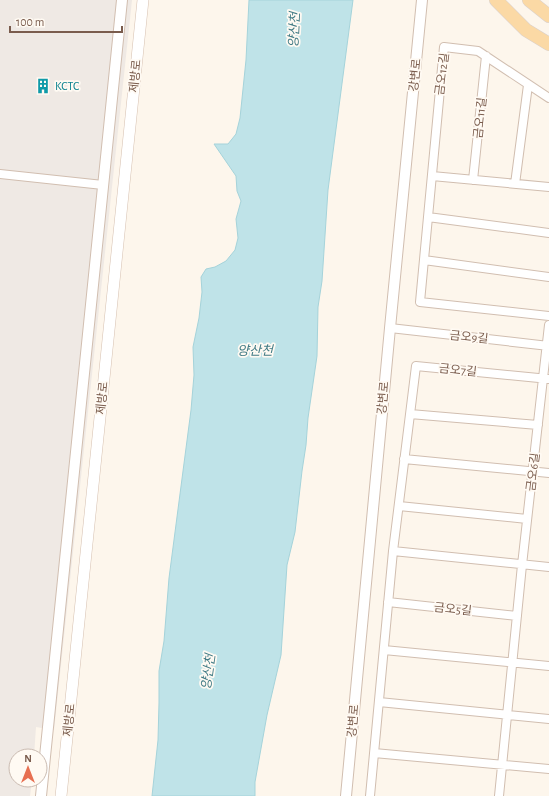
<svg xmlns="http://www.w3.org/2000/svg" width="549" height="796" viewBox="0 0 549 796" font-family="'Alegreya Sans','Noto Sans KR',sans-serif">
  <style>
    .industrial { fill: #efe9e4 }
    .water { fill: #bfe3e8; stroke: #a5d3da }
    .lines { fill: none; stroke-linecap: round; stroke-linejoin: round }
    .minor-casing { stroke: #d1beb0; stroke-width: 10 }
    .tertiary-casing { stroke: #d1beb0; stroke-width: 12 }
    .secondary-casing { stroke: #d6c0b0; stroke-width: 12 }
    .primary-casing { stroke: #dad1cd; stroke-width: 14 }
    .minor { stroke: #fff; stroke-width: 8 }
    .tertiary { stroke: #fff; stroke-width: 10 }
    .secondary { stroke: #fff; stroke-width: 11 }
    .primary { stroke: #fbd9a5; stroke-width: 13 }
    .labels { text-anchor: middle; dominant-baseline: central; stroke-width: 3.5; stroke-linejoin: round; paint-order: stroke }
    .street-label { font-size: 12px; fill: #7a5c4d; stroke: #fffaf3 }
    .culture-label { font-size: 12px; fill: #0d838f; stroke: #fffaf3; text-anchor: start }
    .water-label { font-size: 13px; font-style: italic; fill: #437c86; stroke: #fffaf3 }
  </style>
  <rect width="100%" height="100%" fill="#fdf6ec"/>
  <path class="industrial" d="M0,0H132L54,730L36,727L34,756H16V780H32L30,796H0Z"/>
  <path class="water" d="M249,0H353L328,190L322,281L318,307L317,356L308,418L306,445L302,471L295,532L287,565L281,655L267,715L255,782V796H152L158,740L159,703V671L164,641L169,578L191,410L194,375L193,347L199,318L202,292L201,277L206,269L215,267L226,261L235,250L238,238L236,219L241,201L237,191L236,176L214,144H228L236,134L240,118L246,60Z"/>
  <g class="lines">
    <g class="minor-casing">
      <path id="minor" d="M549,98L478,51L444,47L420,302L549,316
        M0,174L103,185
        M432,176L549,187
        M473,180L486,56
        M515,184L528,85
        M428,217L549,233
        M424,260L549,277
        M390,328L549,346
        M410,414L538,425
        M404,459L549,473
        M399,506L527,519
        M393,551L549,567
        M388,602L517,616
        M384,650L549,666
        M379,702L549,719
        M374,753L549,769
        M370,796L393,551L416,366L549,379
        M499,796L522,565L549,325"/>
    </g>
    <g class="tertiary-casing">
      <path id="tertiary" d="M41,796L122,0
        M346,796L390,328L422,0"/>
    </g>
    <g class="secondary-casing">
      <path id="secondary" d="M61,796L143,0"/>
    </g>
    <g class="primary-casing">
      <path id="primary" d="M496,0L526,30L549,44
        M529,0L549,16"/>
    </g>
    <use href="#minor" class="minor"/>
    <use href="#tertiary" class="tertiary"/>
    <use href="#secondary" class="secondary"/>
    <use href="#primary" class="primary"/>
  </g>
  <defs>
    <g id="building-bare" transform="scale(1.2)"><path d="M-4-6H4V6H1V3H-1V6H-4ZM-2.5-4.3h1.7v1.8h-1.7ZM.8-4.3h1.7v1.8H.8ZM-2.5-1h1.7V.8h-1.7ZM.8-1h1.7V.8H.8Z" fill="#0f9aa8" stroke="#fffaf3" stroke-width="2.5" paint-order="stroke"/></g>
  </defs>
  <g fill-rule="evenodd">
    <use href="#building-bare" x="43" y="86"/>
  </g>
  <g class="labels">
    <g class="street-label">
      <text transform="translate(442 74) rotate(-83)">금오12길</text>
      <text transform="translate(415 75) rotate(-84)">강변로</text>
      <text transform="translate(135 76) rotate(-84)">제방로</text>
      <text transform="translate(480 118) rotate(-84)">금오11길</text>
      <text transform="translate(469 337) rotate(6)">금오9길</text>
      <text transform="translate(458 370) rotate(6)">금오7길</text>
      <text transform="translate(102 398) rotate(-84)">제방로</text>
      <text transform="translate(383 398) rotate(-85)">강변로</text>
      <text transform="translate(533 472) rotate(-83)">금오6길</text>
      <text transform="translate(453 609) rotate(6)">금오5길</text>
      <text transform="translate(69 720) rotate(-84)">제방로</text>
      <text transform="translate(353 721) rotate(-85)">강변로</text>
    </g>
    <g class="culture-label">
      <text x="55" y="86">KCTC</text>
    </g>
    <g class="water-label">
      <text transform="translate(295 30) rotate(-87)">양산천</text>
      <text x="255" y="351">양산천</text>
      <text transform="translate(209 672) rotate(-82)">양산천</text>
    </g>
  </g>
  <g transform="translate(28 768)"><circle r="19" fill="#fffaf3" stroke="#cabbb1"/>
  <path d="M0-3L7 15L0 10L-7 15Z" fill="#e76f51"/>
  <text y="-6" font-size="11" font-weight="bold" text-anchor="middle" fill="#7a5c4d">N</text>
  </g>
  <path d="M10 26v6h112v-6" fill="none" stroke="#7a5c4d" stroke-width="2"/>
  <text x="16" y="26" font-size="12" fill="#7a5c4d" stroke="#fffaf3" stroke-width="3" paint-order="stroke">100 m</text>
</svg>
